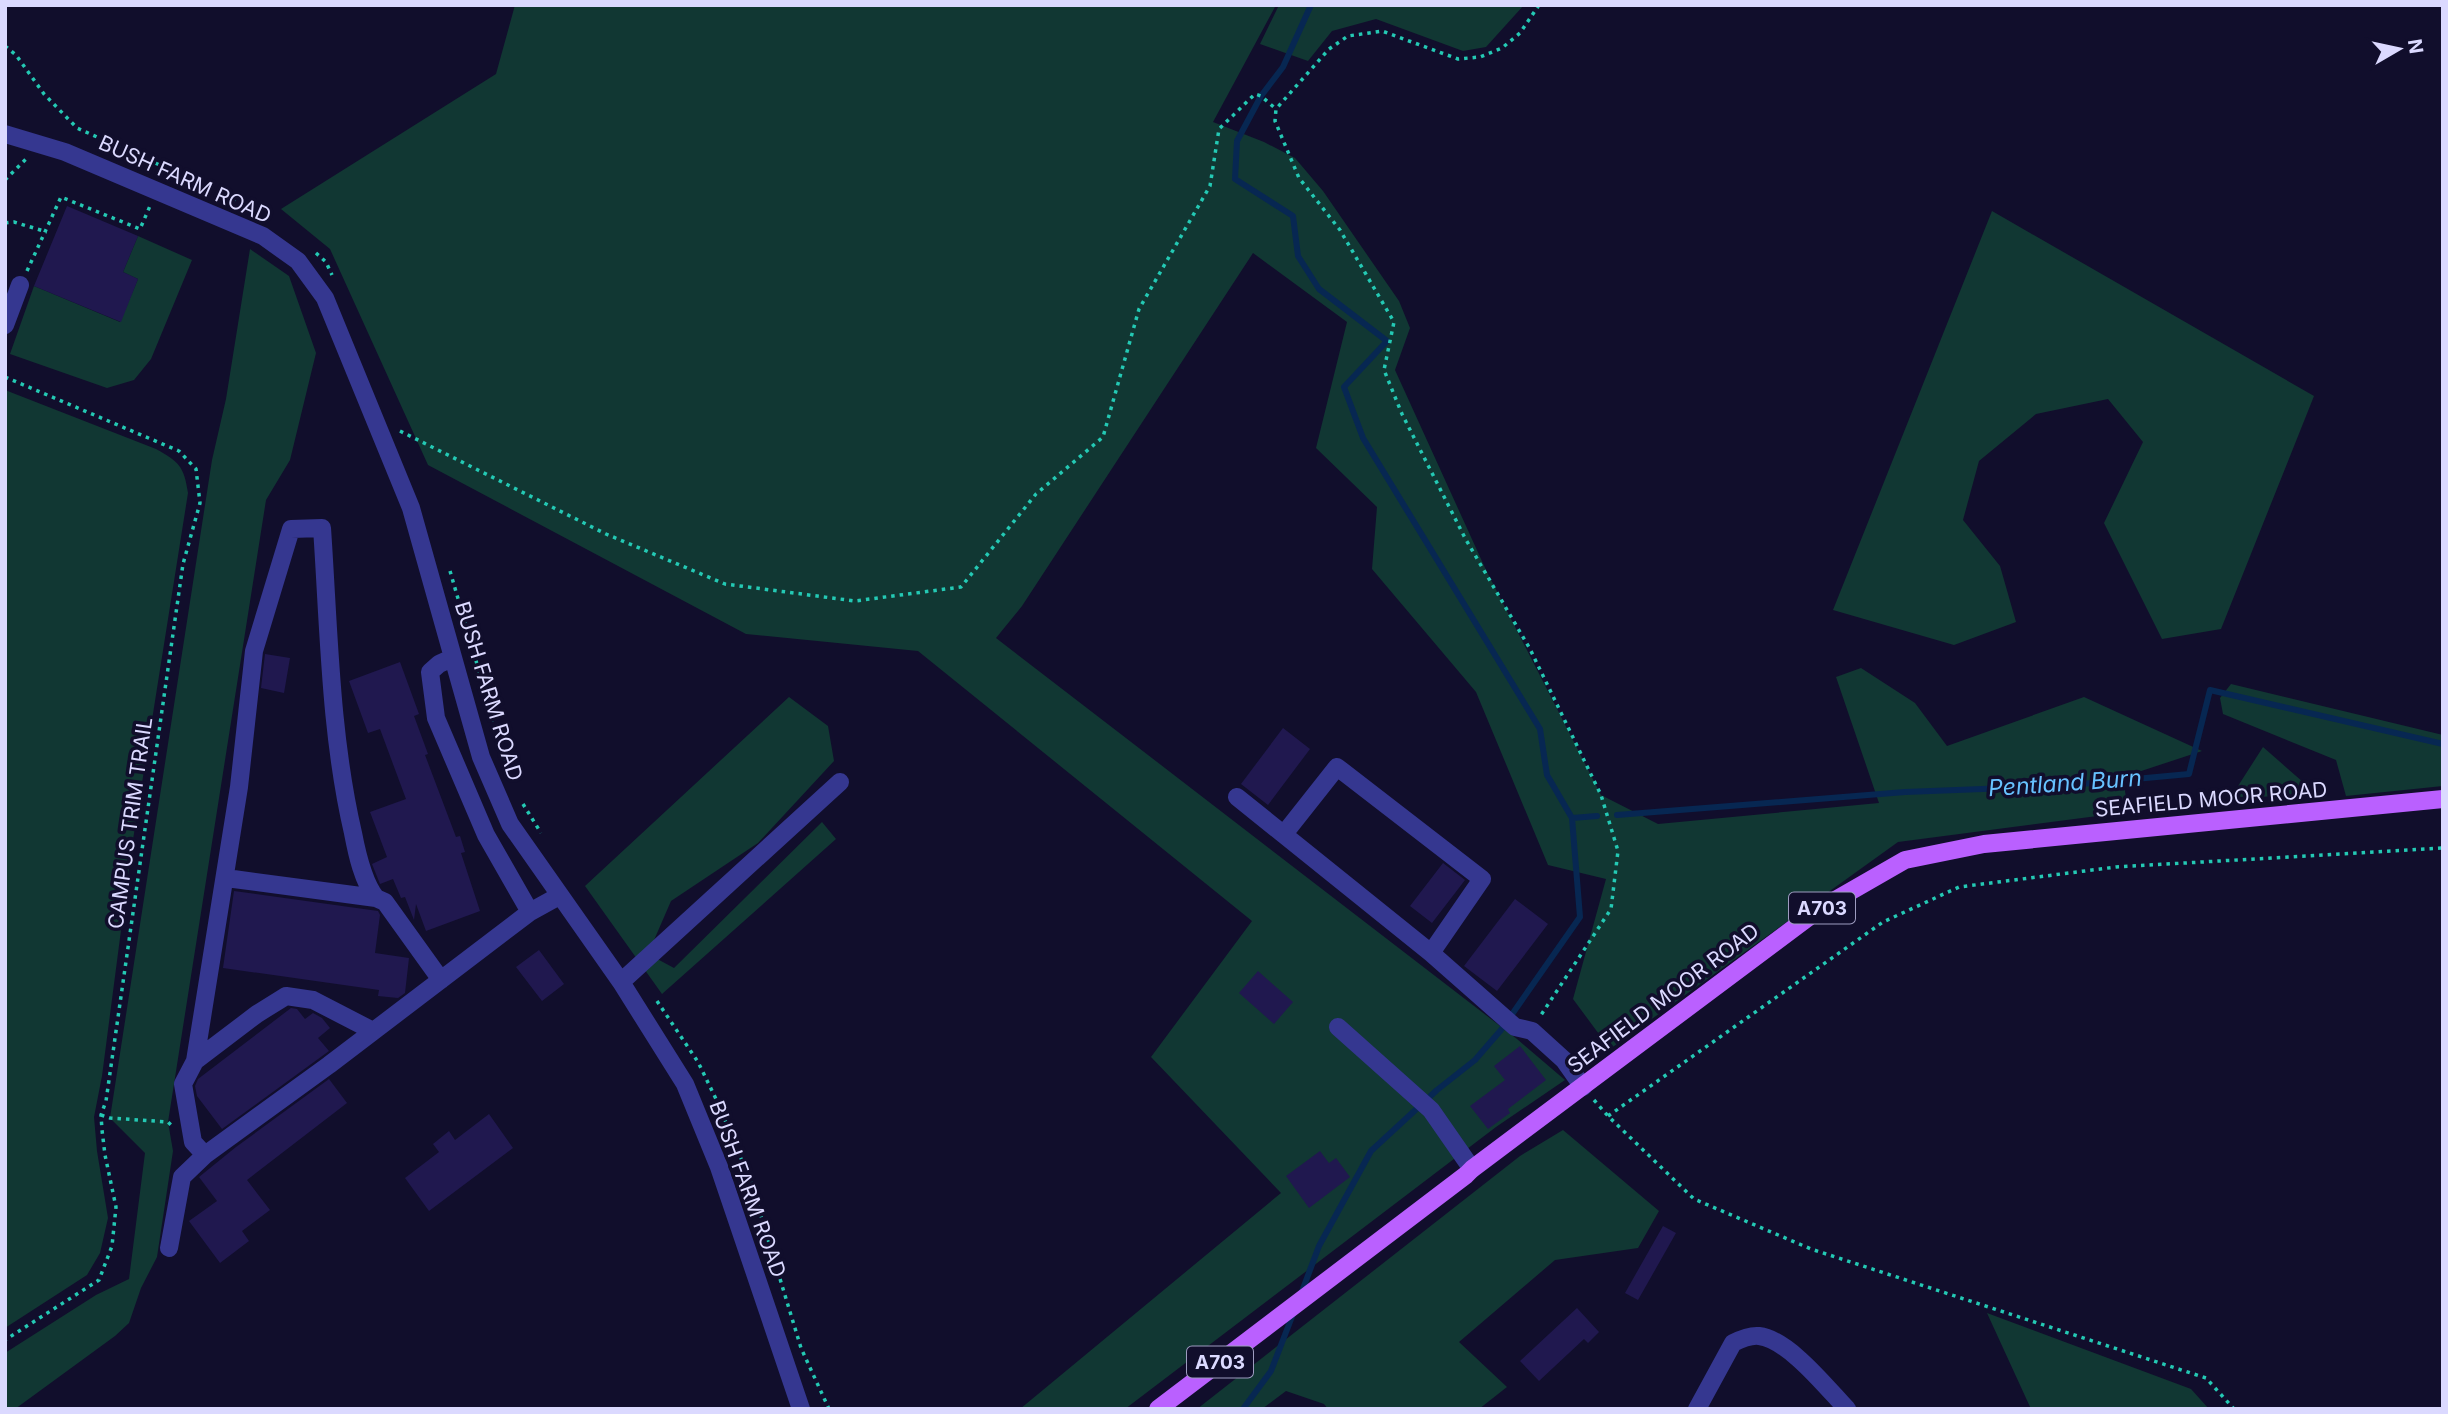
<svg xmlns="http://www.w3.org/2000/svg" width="2448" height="1414" viewBox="0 0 2448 1414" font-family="Inter,sans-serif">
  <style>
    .green { fill: #113733 }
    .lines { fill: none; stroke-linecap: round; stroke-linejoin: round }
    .stream { stroke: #072752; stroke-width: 6 }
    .building { fill: #20184f }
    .path { stroke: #24c9b4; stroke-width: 3.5; stroke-dasharray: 3.5 5; stroke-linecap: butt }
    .minor { stroke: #353790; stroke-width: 18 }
    .major { stroke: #ba60ff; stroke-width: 18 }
    .labels { text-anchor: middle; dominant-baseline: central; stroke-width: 7; stroke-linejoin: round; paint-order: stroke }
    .shield { fill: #110e2c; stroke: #9e9cc0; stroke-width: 2 }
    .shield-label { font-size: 19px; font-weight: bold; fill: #dbd9ff }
    .street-label { font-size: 21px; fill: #dbd9ff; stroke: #110e2c }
    .water-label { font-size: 23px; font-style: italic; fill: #67c2ff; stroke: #110e2c }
  </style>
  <rect width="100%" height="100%" fill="#110e2c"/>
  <path class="green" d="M515,5H1276L1213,122L1264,142L1295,158L1323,191L1399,301L1410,328L1395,370L1486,570L1601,795L1658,824L1879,803L1836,677L1861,668L1915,703L1947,746L2084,697L2202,751L2123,777L2128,812L1898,842L1610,1049L1573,999L1606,879L1548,865L1476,692L1372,569L1377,507L1316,448L1347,322L1253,253L1022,606L996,638L1517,1039L1565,1080L1496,1127L1125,1409H1020L1281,1193L1151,1057L1252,921L918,651L746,634L428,465L330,249L281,209L496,74Z
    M1279,5H1524L1486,47L1463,51L1376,19L1332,31L1308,61L1260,44Z
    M1992,211L2314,396L2221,629L2162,639L2104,523L2143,442L2108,399L2036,414L1979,461L1963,520L2000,566L2016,622L1954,645L1833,610Z
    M138,236L192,260L151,359L134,380L107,388L10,354L34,286L120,322L138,279L123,272Z
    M250,249L289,276L316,353L290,460L266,500L168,1122L173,1151L157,1257L141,1288L129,1323L115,1336L15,1409H5V1353L96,1295L129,1279L145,1153L110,1118L212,460L226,399Z
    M5,390L156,449C179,462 184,466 188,493L132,846L102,1076L94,1117L97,1151L108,1218L100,1253L87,1275L5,1328Z
    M2231,684L2443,735V786L2346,796L2336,760L2223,714L2220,698Z
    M789,697L828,726L834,761L758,843L671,901L648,954L674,968L822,822L836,839L662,994L585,886Z
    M2263,747L2319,796L2231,797Z
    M1563,1130L1659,1211L1638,1248L1555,1260L1459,1342L1507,1387L1479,1409H1328L1324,1404L1286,1391L1262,1409H1197L1520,1156Z
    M1987,1313L2191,1389L2209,1409H2031Z"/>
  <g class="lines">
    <path class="stream" d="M1617,815L1905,792L2060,786L2189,774L2210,690L2443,744
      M1572,818L1597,816
      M1301,1294L1319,1246L1371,1151L1437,1090L1475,1060L1501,1030L1580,917L1572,818L1547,775L1540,729L1363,438L1344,387L1387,341L1319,289L1298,256L1293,216L1235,179L1237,141L1261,96L1283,67L1311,5
      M1243,1409L1271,1371L1293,1314"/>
  </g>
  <path class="building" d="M67,206L138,236L123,272L138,279L121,322L34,286Z
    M265,654L290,658L284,693L261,688Z
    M400,662L419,714L414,716L428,754L425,755L456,837L460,836L465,852L461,853L480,911L426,931L416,904L414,920L405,897L401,898L393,879L380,884L372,864L387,857L370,812L406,799L380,729L368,733L349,681Z
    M1283,728L1310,749L1268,805L1241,784Z
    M1443,863L1465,880L1432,923L1410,906Z
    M234,891L378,911L380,915L375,953L409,958L405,993L398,998L378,996L379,990L223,968Z
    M1515,899L1548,924L1497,991L1464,966Z
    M539,950L564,984L542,1001L516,967Z
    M1258,971L1293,1002L1274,1024L1239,993Z
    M291,1008L297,1009L305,1019L313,1013L322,1018L330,1028L318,1038L329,1051L222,1129L197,1096L195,1086L198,1079Z
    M1520,1046L1546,1080L1508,1109L1510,1113L1488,1129L1470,1106L1505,1080L1494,1066Z
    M329,1079L347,1103L247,1180L270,1210L242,1231L249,1241L220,1263L189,1221L217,1201L199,1177L236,1147Z
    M489,1114L513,1148L429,1211L405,1178L439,1152L433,1144L449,1131L455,1140Z
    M1320,1151L1329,1163L1336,1158L1350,1177L1309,1208L1286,1176Z
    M1663,1226L1676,1233L1638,1300L1625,1293Z
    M1577,1308L1599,1332L1588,1343L1584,1339L1539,1381L1520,1361Z"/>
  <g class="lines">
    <path class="path" d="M1539,5L1520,33L1502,48L1480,57L1458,59L1382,31L1348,36L1329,49L1276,109L1275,121L1299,178L1340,230L1394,322L1384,370L1402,414L1465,538L1530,649L1601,795L1618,851L1611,909L1541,1015
      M5,46L16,55L44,94L77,128L220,192L249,209
      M5,180L26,159
      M5,223L14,222L47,232
      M316,253L326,262L332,275
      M27,271L61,197L140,229L150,206
      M5,377L179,451L196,469L200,503L183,564L106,1101L101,1115L102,1130L105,1155L116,1207L112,1246L99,1280L5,1340
      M400,431L606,534L725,584L855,601L961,587L1036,494L1103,437L1139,309L1210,186L1219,129L1255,94L1261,96L1276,109
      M450,571L501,747L513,781
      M523,804L541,833
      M657,1001L698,1062L717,1101L750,1180L801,1348L829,1409
      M1594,1100L1608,1116L1694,1199L1811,1249L2206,1378L2234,1409
      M101,1115L110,1118L168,1122L171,1125
      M1608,1116L1883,922L1959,887L2116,867L2443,848"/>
    <path class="minor" d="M5,134L65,152L263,236L298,261L325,298L411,508L481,757L510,824L621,982L685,1084L719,1167L801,1409
      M5,325L20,285
      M452,658L439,664L430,672L436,718L486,835L530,912
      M1237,797L1431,953L1515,1027L1532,1031L1564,1060L1583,1087
      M1284,834L1337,767L1482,879L1431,953
      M226,878L376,898L385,902L441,980
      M621,982L840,782
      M1338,1027L1431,1110L1472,1169
      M195,1061L257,1014L286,996L313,1000L373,1031
      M205,1155L193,1142L183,1084L195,1061L239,787L254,651L291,529L322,528C329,630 330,734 353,833C357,854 363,882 376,898
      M169,1248L182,1177L205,1155L329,1065L530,912L559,896
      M1697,1409L1733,1343C1741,1339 1750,1335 1759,1336C1788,1339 1827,1388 1847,1409"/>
    <path class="major" d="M1158,1409L1466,1175L1472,1169L1818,910L1905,860L1984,844L2443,799"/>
  </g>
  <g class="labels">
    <g class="shield">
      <rect x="1789" y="892.5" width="66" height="31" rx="5"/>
      <rect x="1187" y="1346.5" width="66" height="31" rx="5"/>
    </g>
    <g class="shield-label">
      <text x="1822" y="908">A703</text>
      <text x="1220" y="1362">A703</text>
    </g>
    <g class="street-label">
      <text transform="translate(185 179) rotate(24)">BUSH FARM ROAD</text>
      <text transform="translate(489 691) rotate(73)">BUSH FARM ROAD</text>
      <text transform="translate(2211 799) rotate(-5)">SEAFIELD MOOR ROAD</text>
      <text transform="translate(130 823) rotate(-82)">CAMPUS TRIM TRAIL</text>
      <text transform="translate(1663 998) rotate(-37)">SEAFIELD MOOR ROAD</text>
      <text transform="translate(748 1189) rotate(70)">BUSH FARM ROAD</text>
    </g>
    <g class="water-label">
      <text transform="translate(2065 783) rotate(-4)">Pentland Burn</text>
    </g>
  </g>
  <rect width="2448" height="1414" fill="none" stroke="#dbd9ff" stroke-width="14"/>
  <g transform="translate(2399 49) rotate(81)" stroke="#110e2c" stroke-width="5" paint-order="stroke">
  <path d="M0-5L12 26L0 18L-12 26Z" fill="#dbd9ff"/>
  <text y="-10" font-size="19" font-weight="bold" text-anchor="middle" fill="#dbd9ff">N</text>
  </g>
</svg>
